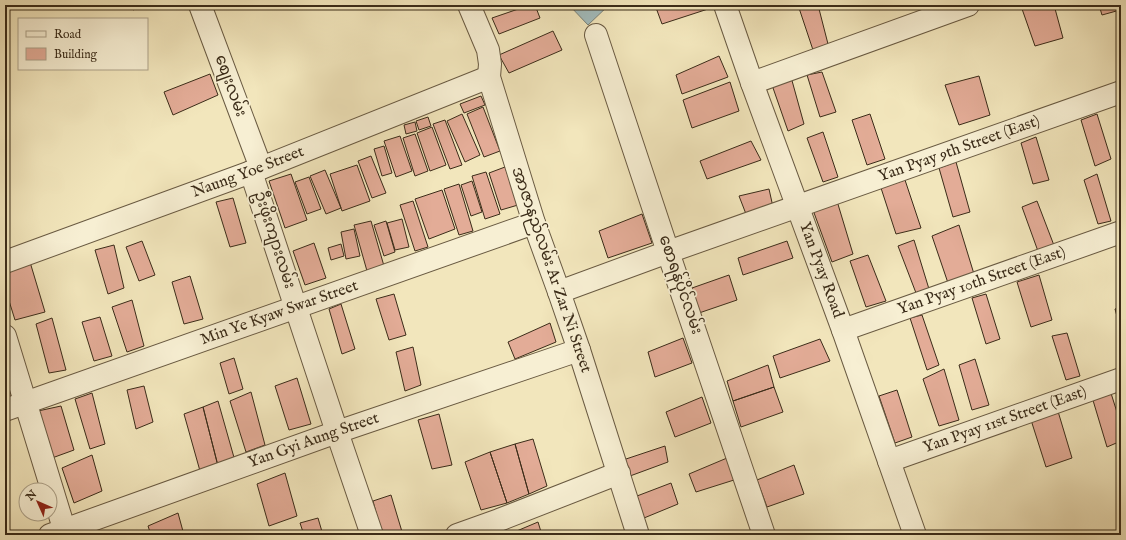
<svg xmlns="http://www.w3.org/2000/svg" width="1126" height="540" viewBox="0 0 1126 540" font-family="'IM FELL English','Noto Sans Myanmar',serif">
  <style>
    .water { fill: #a2bcbd; stroke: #79827b }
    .building { fill: #e3ac97; stroke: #3b2c19 }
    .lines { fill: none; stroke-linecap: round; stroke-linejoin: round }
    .minor-casing { stroke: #695a42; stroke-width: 24 }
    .minor { stroke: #f7efd3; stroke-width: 22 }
    .labels { text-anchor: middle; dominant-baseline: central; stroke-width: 3.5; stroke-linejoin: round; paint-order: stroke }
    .street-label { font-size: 16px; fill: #3b2c19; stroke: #f7efd3 }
  </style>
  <rect width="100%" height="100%" fill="#f2e6bc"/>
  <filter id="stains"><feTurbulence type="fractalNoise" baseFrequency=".005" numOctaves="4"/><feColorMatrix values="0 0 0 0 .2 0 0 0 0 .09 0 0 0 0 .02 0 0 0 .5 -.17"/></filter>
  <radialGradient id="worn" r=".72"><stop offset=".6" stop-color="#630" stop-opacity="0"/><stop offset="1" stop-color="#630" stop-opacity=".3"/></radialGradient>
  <path class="water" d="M569,5H609L588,25Z"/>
  <path class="building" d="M130,5H144L133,10Z
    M530,5H535L540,18L499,34L492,18Z
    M655,5H706L708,9L662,24Z
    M798,5H818L828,44L813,50Z
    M1024,5H1054L1063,38L1035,46L1021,6Z
    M1099,5H1119L1120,10L1102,15Z
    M553,31L562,50L509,73L499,55Z
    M719,56L728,77L682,94L676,75Z
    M822,72L836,112L820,117L807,75Z
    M210,74L218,95L173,115L164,92Z
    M979,76L990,115L959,125L945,85Z
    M791,77L804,124L788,131L772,85Z
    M730,82L739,111L692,128L683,100Z
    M481,96L485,105L464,113L460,104Z
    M483,107L500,151L484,157L467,114Z
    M462,114L480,155L465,162L447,121Z
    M870,114L885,159L867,165L852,120Z
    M1097,114L1111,159L1095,166L1081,120Z
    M428,117L431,126L419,130L416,121Z
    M445,120L462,165L450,169L433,124Z
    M415,122L417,131L406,134L404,125Z
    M432,127L446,165L430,171L417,133Z
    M823,132L838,177L823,182L807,138Z
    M415,134L428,171L415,176L403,138Z
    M400,136L412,171L396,177L384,141Z
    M1036,137L1049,180L1033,184L1021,143Z
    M751,141L761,160L707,179L700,161Z
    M384,146L392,173L382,176L374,149Z
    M371,156L386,193L372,198L358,161Z
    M956,162L970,212L953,217L939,168Z
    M357,165L370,201L342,211L330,174Z
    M505,167L518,205L501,210L489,173Z
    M325,170L341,208L326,214L310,176Z
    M486,172L500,214L485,219L472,176Z
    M291,174L307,220L285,228L269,181Z
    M1097,174L1111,221L1098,224L1084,180Z
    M309,177L321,209L307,214L295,182Z
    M905,180L921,228L896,234L881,188Z
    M472,181L482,212L471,216L461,185Z
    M459,184L473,231L459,235L444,189Z
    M769,189L773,207L746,214L739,196Z
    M442,190L455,229L429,239L415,199Z
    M233,198L246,243L230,247L216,202Z
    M413,201L428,247L415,251L400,205Z
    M837,201L853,254L832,262L813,210Z
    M1037,201L1055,248L1039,254L1022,207Z
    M642,214L652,243L608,258L599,231Z
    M402,219L409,247L395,250L387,223Z
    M371,221L384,266L367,271L354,225Z
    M386,221L395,252L384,256L374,225Z
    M959,225L974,274L948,283L932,236Z
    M354,229L360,256L346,259L341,232Z
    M914,240L929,289L916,293L898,246Z
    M142,241L155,275L139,281L126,247Z
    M787,241L793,258L743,275L738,258Z
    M314,243L326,278L305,285L293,251Z
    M341,244L344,256L331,260L328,248Z
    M114,245L124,288L108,294L95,250Z
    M868,255L886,301L866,307L850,261Z
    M30,262L45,312L15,320L5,288V271Z
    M729,275L737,300L699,313L692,288Z
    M1039,275L1052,320L1031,327L1017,282Z
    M190,276L203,319L184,324L172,282Z
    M394,294L406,335L389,340L376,299Z
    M986,294L1000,339L986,344L972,298Z
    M132,300L144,346L127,352L112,307Z
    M341,304L355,349L342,354L329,309Z
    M1121,307V331L1115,309Z
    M922,315L939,365L927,370L910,318Z
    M100,317L112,356L94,361L82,322Z
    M52,318L66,370L49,373L36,324Z
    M550,323L556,342L515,359L508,342Z
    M1067,333L1080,376L1066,380L1052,336Z
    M683,338L692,363L655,377L648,352Z
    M820,339L830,361L780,378L773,356Z
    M413,347L421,385L405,391L396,352Z
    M234,358L243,389L229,394L220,363Z
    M975,359L989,405L972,410L959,365Z
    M768,365L774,387L733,401L727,381Z
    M944,369L959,420L939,426L923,379Z
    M297,378L311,424L289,430L275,386Z
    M144,386L153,422L136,429L127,390Z
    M774,387L783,412L741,427L733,401Z
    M897,390L912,437L895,443L879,396Z
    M1110,390L1121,425V441L1107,447L1092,397Z
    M251,392L265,445L246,452L230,401Z
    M92,393L105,444L90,449L75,399Z
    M702,397L711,423L675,437L666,412Z
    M218,401L235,461L218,466L203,407Z
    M61,406L74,450L52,458L38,411Z
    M203,407L218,466L200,471L184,414Z
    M1057,408L1072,458L1046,467L1031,420Z
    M439,414L452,465L432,469L418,420Z
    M533,439L547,486L529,494L515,444Z
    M515,444L529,494L507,503L490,452Z
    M665,446L668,462L630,476L623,460Z
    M490,452L507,503L481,510L465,462Z
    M92,455L102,491L74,503L62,468Z
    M727,458L734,480L696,492L689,474Z
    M794,465L804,494L767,507L757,480Z
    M285,473L297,516L269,526L257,484Z
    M671,483L678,504L644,518L637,496Z
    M391,495L403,535H382L373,501Z
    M178,513L184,535H151L148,526Z
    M318,518L323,535H304L300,523Z
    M538,522L542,535H513L512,533Z"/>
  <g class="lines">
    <g class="minor-casing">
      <g id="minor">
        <path d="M200,5L261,168"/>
        <path d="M469,5L488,50L490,64L489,77L534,223L559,292L579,350L638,535"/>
        <path id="s1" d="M725,5L752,83L843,330L915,535"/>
        <path d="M596,35L668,252L764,535"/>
        <path d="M752,83L968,5"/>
        <path d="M251,172L337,432L372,535"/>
        <path id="s2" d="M5,262L251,172L489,77"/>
        <path id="s3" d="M559,292L668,252L1121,92"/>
        <path id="s4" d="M843,330L1121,232"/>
        <path d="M5,336L66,535"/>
        <path id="s5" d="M5,410L534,223"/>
        <path id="s6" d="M889,461L1121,379"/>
        <path id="s7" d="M50,535L337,432L579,350"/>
        <path d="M457,535L499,520L619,473"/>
      </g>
    </g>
    <use href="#minor" class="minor"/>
  </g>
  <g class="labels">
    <g class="street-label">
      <text transform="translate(230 86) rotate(70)">စျေးလမ်း</text>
      <text stroke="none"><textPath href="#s3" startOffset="425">Yan Pyay 9th Street (East)</textPath></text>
      <text stroke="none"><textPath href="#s2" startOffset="259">Naung Yoe Street</textPath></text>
      <text transform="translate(274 240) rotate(72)">ဦးဖိုးကျားလမ်း</text>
      <text transform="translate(551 270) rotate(71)">အာဇာနည်လမ်း Ar Zar Ni Street</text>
      <text stroke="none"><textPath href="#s1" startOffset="282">Yan Pyay Road</textPath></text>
      <text stroke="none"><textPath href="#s4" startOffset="147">Yan Pyay 10th Street (East)</textPath></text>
      <text transform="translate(680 285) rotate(71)">စောရန်ပိုင်လမ်း</text>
      <text stroke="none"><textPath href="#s5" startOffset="291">Min Ye Kyaw Swar Street</textPath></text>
      <text stroke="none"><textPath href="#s6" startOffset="123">Yan Pyay 11st Street (East)</textPath></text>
      <text stroke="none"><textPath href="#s7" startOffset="280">Yan Gyi Aung Street</textPath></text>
    </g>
  </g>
  <rect width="1126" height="540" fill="none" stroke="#f2e6bc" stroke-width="20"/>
  <rect x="6" y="6" width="1114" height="528" fill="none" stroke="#3b2c19" stroke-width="2"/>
  <rect x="10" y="10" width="1106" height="520" fill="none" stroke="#3b2c19"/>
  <rect x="18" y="18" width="130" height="52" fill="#f7efd3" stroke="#aca189"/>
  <rect x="26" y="31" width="20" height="6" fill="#f7efd3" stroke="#aca189"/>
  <text x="54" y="38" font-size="12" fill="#3b2c19">Road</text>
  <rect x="26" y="48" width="20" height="12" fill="#e3ac97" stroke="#aca189"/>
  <text x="54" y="58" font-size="12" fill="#3b2c19">Building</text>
  <g transform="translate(38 502) rotate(315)"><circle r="19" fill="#f7efd3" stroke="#aca189"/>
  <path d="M0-3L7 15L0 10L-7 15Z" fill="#8f2418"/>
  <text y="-6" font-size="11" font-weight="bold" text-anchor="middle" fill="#3b2c19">N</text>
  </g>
  <rect width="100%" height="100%" filter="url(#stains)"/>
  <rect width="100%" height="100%" fill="url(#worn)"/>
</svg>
